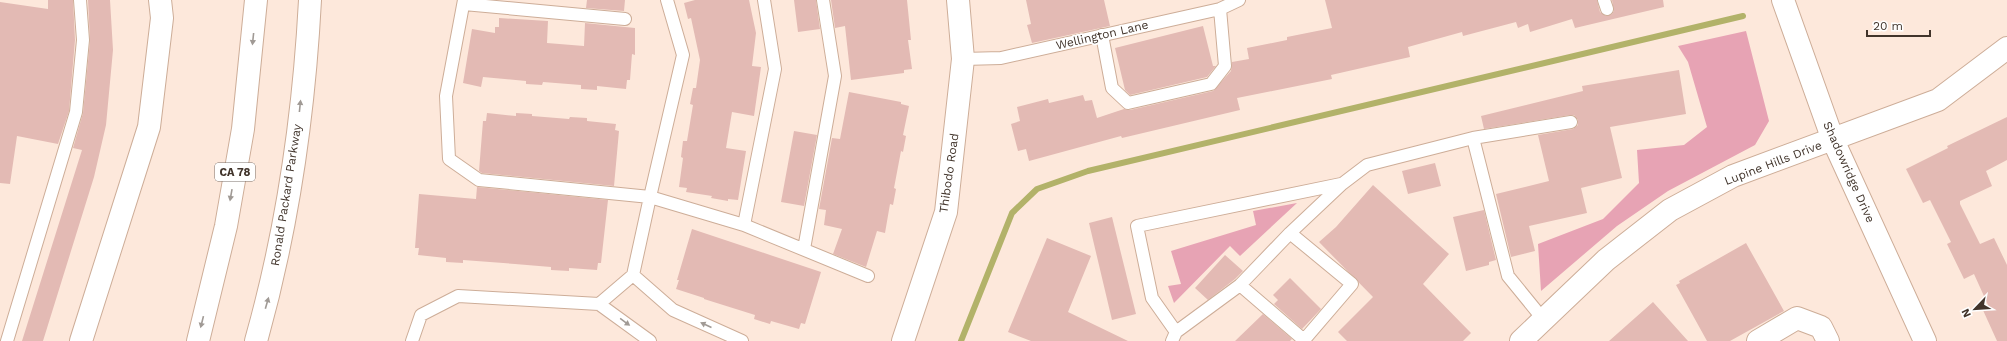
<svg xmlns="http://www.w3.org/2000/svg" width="2007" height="341" viewBox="0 0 2007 341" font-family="'Work Sans',sans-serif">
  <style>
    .grass { fill: #e7a3b4 }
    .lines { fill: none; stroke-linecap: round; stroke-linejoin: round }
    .stream { stroke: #b2b269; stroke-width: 6 }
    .building { fill: #e3bab4 }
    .lane-casing { stroke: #cdad98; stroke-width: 14 }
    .street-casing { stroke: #cdad98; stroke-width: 24 }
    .secondary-casing { stroke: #cdad98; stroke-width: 24 }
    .highway-casing { stroke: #cdad98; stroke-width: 24 }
    .lane { stroke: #fff; stroke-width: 12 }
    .street { stroke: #fff; stroke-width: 22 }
    .secondary { stroke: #fff; stroke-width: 22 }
    .highway { stroke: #fff; stroke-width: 22 }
    .oneway { fill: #a09a95 }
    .labels { text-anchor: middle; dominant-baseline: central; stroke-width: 3.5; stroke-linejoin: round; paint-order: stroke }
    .shield { fill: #fff; stroke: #7a716b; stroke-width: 1 }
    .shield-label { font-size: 11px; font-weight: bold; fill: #41342b }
    .street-label { font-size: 12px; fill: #41342b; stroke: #fff }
  </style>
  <rect width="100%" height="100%" fill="#fde8db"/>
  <path class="grass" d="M1746,31L1769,121L1755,145L1668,191L1617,226L1541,291L1538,244L1603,219L1639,183L1637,150L1684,145L1707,127L1688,62L1678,46Z
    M1297,203L1240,256L1230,246L1174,303L1168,286L1181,284L1171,251L1256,225L1253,211Z"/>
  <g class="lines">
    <path class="stream" d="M961,341L1012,213L1037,189L1088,171L1743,16"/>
  </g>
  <path class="building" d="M48,0H73L75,40L69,111L58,144L17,136L10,184L0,183V2L48,9Z
    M88,0H110L113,50L106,125L94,177L43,341H22L82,150L73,148L83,113L90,41Z
    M587,0H625L624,11L586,8Z
    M695,0H749L756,33L752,66L761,67L754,116L732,112L726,148L746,151L738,200L728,199V201L711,198L712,196L686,192L687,188L679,187L683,158L681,157L683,141H687L693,105L690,104L693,88H696L700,60L691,18L688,19L684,3Z
    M794,0H816L820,29L798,32Z
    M831,0H907L911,40H908L912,69L904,70V73L851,80L845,26L835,28Z
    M1026,0H1104L1110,26L1032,43L1027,25L1031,24Z
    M1325,0H1597L1600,12L1606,16L1612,14L1614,11L1612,0H1663L1664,7L1575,28L1572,19L1530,32L1528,24L1518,28L1516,22L1463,36L1462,32L1408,47L1410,57L1331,75L1332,79L1237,98L1240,110L1122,138L1121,136L1029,161L1026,149L1018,151L1011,124L1020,121L1017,107L1048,99L1049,103L1083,95L1085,101L1092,100L1097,118L1124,109L1130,110L1213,91L1231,71L1232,62L1249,59L1247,48L1287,40V37L1332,28Z
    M499,18L548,21L547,43L584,46L585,23L635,28V55L632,54L630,80H627L626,89L597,86V90L581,89V85L543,82L542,85L526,84V81L483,77L481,87L463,83L472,29L495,33V27H499Z
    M1203,26L1213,66H1216L1207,77L1130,95L1125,90L1115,48Z
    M1679,70L1686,114L1610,127L1622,178L1581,188L1587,213L1529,226L1535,251L1511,257L1496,194L1549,181L1538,135L1573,129L1578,125V120L1574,115H1570L1484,129L1481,116L1583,91L1582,86Z
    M849,92L901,102V104L909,106L903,135L906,136L903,152L901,151L894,188L896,189L893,205L890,204L885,233L877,231L866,267L833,254L842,229L824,225L826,210L819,209L832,138L840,139Z
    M487,113L516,116V113L532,114V116L569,119L570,117L587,118V121L616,124L615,130L619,131L614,186L482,173L479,171L483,121H486Z
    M2007,117V160L1986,171L1992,186L1960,201V204L1980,244L1994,238L2007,265V341H1997L1982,308L1988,305L1974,274L1964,279L1947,244L1951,242L1930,200L1923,203L1906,169L1948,148L1947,146Z
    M794,131L817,135L804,206L781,202Z
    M1435,163L1441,186L1408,194L1402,171Z
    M1373,185L1449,254L1423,284L1471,333L1463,341H1347L1338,332L1373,297L1319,242L1336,227Z
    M477,187L608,200L601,263H598L597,270L569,268V271L551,270V267L515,264L463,260V263L446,262V258L418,255L419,248H415L419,194L476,199Z
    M1484,210L1496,260L1489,262V265L1466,271L1453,217Z
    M1112,217L1136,314L1112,320L1089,223Z
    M692,229L821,272L805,324L801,323L799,329L771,321L770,324L754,319L755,315L704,299V298L676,289L679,280H677Z
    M1047,238L1091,256L1068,312L1128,341H1031L1008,332Z
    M1746,243L1784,311L1730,341H1707L1676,285L1680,283L1679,281Z
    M1225,255L1243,271L1235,279L1208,300L1195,288Z
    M1290,278L1321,309L1302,329L1274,304L1278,300L1273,295Z
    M1653,302L1688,341H1609Z
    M1263,314L1292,339L1290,341H1235Z"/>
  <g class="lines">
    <g class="lane-casing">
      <path id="lane" d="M464,0L446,96L449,159L479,180L650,197L683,55L667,0
        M1604,0L1607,9
        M464,4L625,19
        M1102,35L1112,88L1128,103L1211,84L1225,66L1220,9
        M963,59L1001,58L1220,9L1239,0
        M1473,138L1508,276L1543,319
        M744,225L775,69L764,0
        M804,249L835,76L823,0
        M633,275L673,310L742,341
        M1240,285L1304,340L1352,284L1290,233
        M599,304L650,341
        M1176,332L1152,298L1137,226L1341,184
        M7,341L76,112L83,40L80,0
        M412,341L421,315L458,296L599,304L633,275L650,197L744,225L868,276
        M1172,341L1176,332L1240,285L1290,233L1342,184L1367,165L1473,138L1571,122"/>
    </g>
    <g class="street-casing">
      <path id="street" d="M81,341L149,127L162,18L160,0
        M1758,341L1797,318L1821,327L1828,341"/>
    </g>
    <g class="secondary-casing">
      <path id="secondary" d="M1783,0L1833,140L1925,341
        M903,341L946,212L963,59L958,0
        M1521,341L1606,260L1670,210L1733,176L1938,100L2007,48"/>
    </g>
    <g class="highway-casing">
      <path id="highway" d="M198,341L226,226L243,129L256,0
        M256,341C287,231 304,114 310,0"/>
    </g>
    <use href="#lane" class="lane"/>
    <use href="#street" class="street"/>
    <use href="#secondary" class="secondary"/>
    <use href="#highway" class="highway"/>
  </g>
  <defs><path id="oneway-solid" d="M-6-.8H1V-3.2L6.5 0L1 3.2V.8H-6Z"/></defs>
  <g class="oneway">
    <use href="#oneway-solid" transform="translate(253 39) rotate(96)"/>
    <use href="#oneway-solid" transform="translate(300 106) rotate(-84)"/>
    <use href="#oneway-solid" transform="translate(231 195) rotate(100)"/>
    <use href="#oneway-solid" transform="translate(267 303) rotate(-74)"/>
    <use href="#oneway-solid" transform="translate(202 322) rotate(104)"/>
    <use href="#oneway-solid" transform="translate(625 322) rotate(36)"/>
    <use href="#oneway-solid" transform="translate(706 325) rotate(-156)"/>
  </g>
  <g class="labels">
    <rect class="shield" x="215" y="163" width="40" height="18" rx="3"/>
    <g class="shield-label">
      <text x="235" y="172">CA 78</text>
    </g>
    <g class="street-label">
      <text transform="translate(1102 35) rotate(-13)">Wellington Lane</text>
      <text transform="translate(1773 163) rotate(-21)">Lupine Hills Drive</text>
      <text transform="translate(1849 172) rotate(66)">Shadowridge Drive</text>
      <text transform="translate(949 173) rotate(-82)">Thibodo Road</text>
      <text transform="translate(286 195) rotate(-81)">Ronald Packard Parkway</text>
    </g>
  </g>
  <g transform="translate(1975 309) rotate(245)" stroke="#ffffff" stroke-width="3" paint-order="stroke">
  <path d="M0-3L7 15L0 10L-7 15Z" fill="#41342b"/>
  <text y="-6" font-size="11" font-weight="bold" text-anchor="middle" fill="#41342b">N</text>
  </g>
  <path d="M1867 30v6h63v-6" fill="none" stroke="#41342b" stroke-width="2"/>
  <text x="1873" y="30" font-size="12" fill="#41342b" stroke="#ffffff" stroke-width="3" paint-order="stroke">20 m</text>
</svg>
